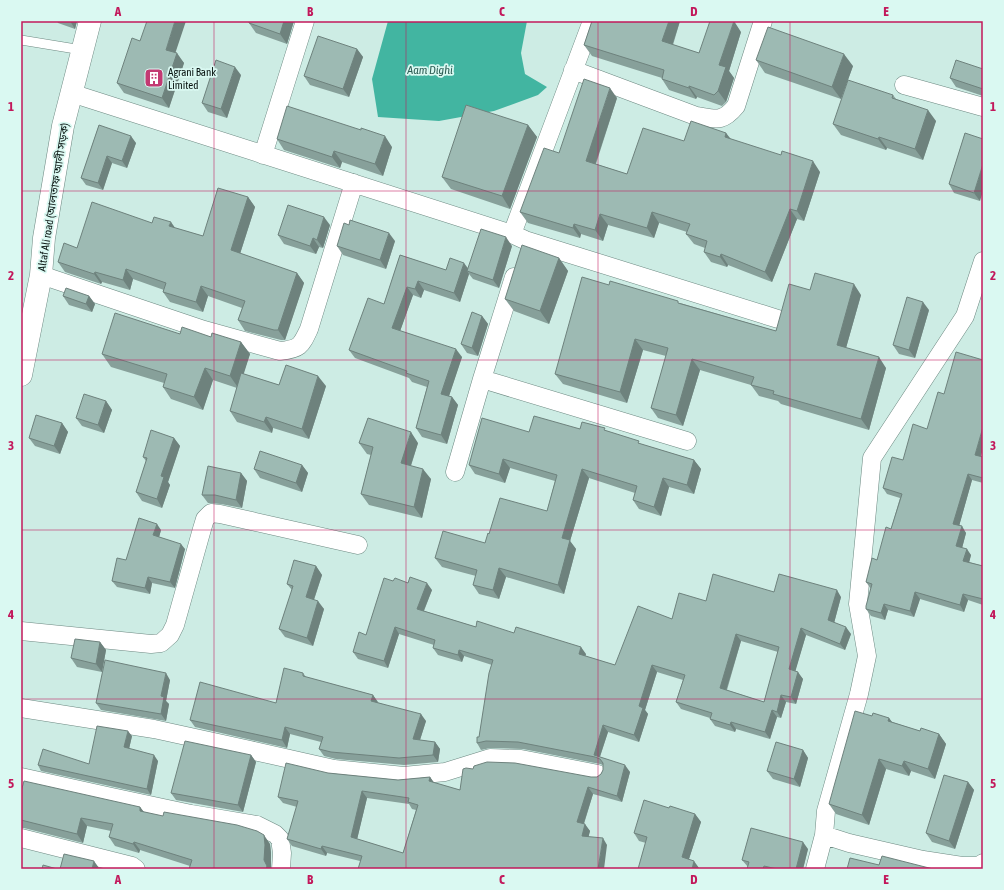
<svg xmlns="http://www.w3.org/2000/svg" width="1004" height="890" viewBox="0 0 1004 890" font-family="'Asap Condensed','Noto Sans Bengali',sans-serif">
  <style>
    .water { fill: #42b5a1 }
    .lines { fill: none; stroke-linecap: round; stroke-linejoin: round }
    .service-casing { stroke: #6d8982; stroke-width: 10 }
    .minor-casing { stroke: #6d8982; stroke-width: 19 }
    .secondary-casing { stroke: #6d8982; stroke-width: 23 }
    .service { stroke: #fff; stroke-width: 9 }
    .minor { stroke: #fff; stroke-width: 18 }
    .secondary { stroke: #fff; stroke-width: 22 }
    .wall { fill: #87a09a; fill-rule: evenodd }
    .shaded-wall { fill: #6e827d }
    .building { fill: #9dbab3; stroke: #6e827d; fill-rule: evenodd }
    .grid { fill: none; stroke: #c2185b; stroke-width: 1; stroke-opacity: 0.55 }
    .labels { text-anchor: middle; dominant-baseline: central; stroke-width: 3.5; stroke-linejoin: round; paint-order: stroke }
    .poi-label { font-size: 11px; fill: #081310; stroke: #daf9f2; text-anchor: start }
    .street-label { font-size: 11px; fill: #081310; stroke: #daf9f2 }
    .water-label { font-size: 12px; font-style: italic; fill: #2e5e55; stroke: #daf9f2 }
    .neatline { fill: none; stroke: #c2185b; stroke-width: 1.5 }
    .grid-label { font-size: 13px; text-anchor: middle; font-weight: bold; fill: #c2185b }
  </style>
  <rect width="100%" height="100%" fill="#cdece4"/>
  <path class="water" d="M388,21H527L521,53L525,74L547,87L538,95L494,111L439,121L378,117L372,79Z"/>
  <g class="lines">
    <g class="service-casing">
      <path id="service" d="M21,40L82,50"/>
    </g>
    <g class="minor-casing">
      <path id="minor" d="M573,70L696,116C716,119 722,123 736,106L763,21
        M904,85L983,107
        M71,93L512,234L525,240L778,319
        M263,155L305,21
        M512,234L592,21
        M983,261L965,316L872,458L858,604L867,656L859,694L826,811L824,835L849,843L923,860L962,866H979L983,863
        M41,275L204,330L280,351C300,349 301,346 309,329L354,183
        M482,379L687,441
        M455,472L482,379L514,277
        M21,631L151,644L161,643L170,635L175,625L202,529L205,519L211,513L220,514L358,545
        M21,708L154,729L250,750L334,769L404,776L445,772L490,758L521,759L598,774
        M21,777L107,796L191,814L257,825L275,834L280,839L282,853L281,869
        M21,838L132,866L136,869
        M815,869L824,835"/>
    </g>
    <g class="secondary-casing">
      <path id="secondary" d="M21,375L41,275L44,238L63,126L90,21"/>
    </g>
    <use href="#service" class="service"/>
    <use href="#minor" class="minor"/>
    <use href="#secondary" class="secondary"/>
  </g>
  <path class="wall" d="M57,21H77L75,29L58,23Z
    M249,21H294L287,44L256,33L249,23Z
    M592,21H680L673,45L699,53L741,32L729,71L734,78L726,102L722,106L697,97L696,99L669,90L662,79V78L592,56L584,45Z
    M140,41L175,53L184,63L169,108L124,93L117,83Z
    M357,49L363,57L349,97L310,85L304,76Z
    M756,60L853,66L841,99L765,73Z
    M983,69V96L956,87L950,78Z
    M241,75L227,118L208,112L202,103Z
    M893,95L896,99L936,121L923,160L887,148L886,150L841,135L833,124Z
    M617,98L596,164L627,174L684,141L726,133L731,139L820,172L804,221L797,219L772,282L728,265L727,267L711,262L704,252L705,248L694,244L686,234L687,232L659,223L654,238L608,225L603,241L581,234L580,238L528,223L520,212L559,153Z
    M99,125L136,143L127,168L112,163L103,190L86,185L81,178Z
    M528,125L537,137L510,209L451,189L442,177Z
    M965,133L980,201L954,193L949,184Z
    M277,139L392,147L383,176L342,162L340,168L284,150Z
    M248,197L255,207L240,254L297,273L304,283L285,340H281L245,331L238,320L242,308L208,296L203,312L170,302L163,292L164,290L133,279L130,290L102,282L101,284L65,272L58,262L77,248L152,223L175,228L203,236Z
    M330,225L323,248L319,247L316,254L284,244L278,235Z
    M395,241L386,269L343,255L337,246Z
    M512,246L499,288L473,279L469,274L460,302L424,290L421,298L413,295L400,331L462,357L449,396L452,397L458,405L447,444L422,437L416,428L427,387L412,382L409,378L355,358L349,350L384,304L400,255L446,270L468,268Z
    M559,258L568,271L549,324L514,311L505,299Z
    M810,290L861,295L846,348L886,368L869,430L781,404L778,401L759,396L751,385L700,370L683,426L658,418L651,408L666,356L643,350L627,403L563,384L555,374L680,303L776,331Z
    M63,296H89L95,304L92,312L69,305Z
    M929,310L915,358L899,354L893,345Z
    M482,316L488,324L478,356L467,353L461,344Z
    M180,334L211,337L241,342L250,354L243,374L279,385L326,386L309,439L273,428L272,433L237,422L230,411L237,388L213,380L203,410L171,399L163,387L164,383L111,367L102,354Z
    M106,401L112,410L104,433L82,426L76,418Z
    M62,423L68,432L60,454L35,446L29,438Z
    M580,429L607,431L641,444L694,460L701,469L694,494L669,487L661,516L639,509L633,500L635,493L589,478L570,541L576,549L564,594L506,577L499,599L479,594L473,585L476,576L442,567L435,558L485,543L489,534L547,511L555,481L510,468L505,483L475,474L469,465L529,432Z
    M174,438L180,446L168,482L170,485L162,508L142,501L136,492L146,461L143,457Z
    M359,443H418L411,466L431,479L422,518L369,505L361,494L371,455L367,454Z
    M981,457H983V483L972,480L959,526L966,533L962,548L971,555L969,562L983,566V605L968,600L964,612L920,599L914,617L888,610L885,620L871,616L866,609L871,589L866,582L877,560L891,529L900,498L887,494L883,488L903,460Z
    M302,465L308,473L302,492L260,478L254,469Z
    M241,473L247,481L242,508L221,504L208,503L202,495Z
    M161,530L159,537L185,549L175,588L152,583L150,594L117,587L112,581Z
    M316,566L322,575L314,600L324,609L313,646L285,637L279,629L292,590L287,584Z
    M393,581L408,583L432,590L424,611L476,627L586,654L585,656L615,665L672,619L706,601L774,592L841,597L834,623L851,634L845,650L806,635L795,671L803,679L796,704L786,702L781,718L777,717L770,739L736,729L735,732L715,726L710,719V718L681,709L676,702L683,680L657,672L645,710L648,714L639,742L608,732L600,757L630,772L622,802L593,794L584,824L590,831L588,837L607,845L360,861L327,853L326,856L292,846L287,839L297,807L283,803L278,797L328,773L398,780L430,777L434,783L460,790L473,769L591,777H597L601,774L603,770V765L600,764L523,749L490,748L481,750L477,743L479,737L492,665L464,656L462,662L438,655L433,648L434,645L399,634L388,668L358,659L353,652L366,635ZM741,641L778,652L764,702L727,690ZM367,798L409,804L412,809L416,810L403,853L357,839Z
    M100,642L106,650L102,672L77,667L71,658Z
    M303,673L306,677L373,695L377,702L426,721L420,740L435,742L440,749L438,762L404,765L336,759L324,756L319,749L321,742L290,734L287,748L195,727L190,720L276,703Z
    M170,680L166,701L169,704L166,721L101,710L96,703Z
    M872,716L889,718L892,722L920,731L939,734L946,744L935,779L911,771L909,776L886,769L869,825L836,814L829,804Z
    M132,736L129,749L158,761L151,795L41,771L38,765L89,764Z
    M803,750L808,758L800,787L773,779L767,771Z
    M251,755L256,762L243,812L176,800L171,793Z
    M968,782L974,790L955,849L932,842L926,833Z
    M21,792L140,807L144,812L270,844L271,853V869H189L190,866L140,850L139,853L115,846L109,837L111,831L87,826L83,843L24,828H21Z
    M669,808L695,814L701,822L689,859L699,868L646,843L639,841L634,833Z
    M808,849L803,869H747L748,867L742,860Z"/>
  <path class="shaded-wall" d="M70,21H77L75,29Z
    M175,21H186L173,60L166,50Z
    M284,21H294L287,44L280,34Z
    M669,21H680L670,52L662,41Z
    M734,21L741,32L729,71L734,78L726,102L718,91L719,65Z
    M357,49L363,57L349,97L343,89Z
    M177,53L184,63L169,108L162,98Z
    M844,54L853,66L841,99L832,87Z
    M235,67L241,75L227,118L221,109Z
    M689,86L697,97L696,99L689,88Z
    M610,88L617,98L593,171L586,161Z
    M928,110L936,121L923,160L915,149Z
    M528,125L537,137L510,209L502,196Z
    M726,133L733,143L725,137Z
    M131,136L136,143L127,168L122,161Z
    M385,136L392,147L383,176L375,164Z
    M879,137L887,148L886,150L878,139Z
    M334,151L342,162L340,168L332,157Z
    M107,156L112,163L103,190L98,183Z
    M813,161L820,172L804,221L797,211Z
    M983,164V191L980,201L974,193Z
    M248,197L255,207L238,260L231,250Z
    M790,209L797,219L772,282L765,272Z
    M652,212L659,223L654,238L647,228Z
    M600,214L608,225L603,241L595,230Z
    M324,217L330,225L323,248L317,240Z
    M171,222L178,232L169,226Z
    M574,224L581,234L580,238L573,228Z
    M389,233L395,241L386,269L380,260Z
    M506,237L512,246L499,288L493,280Z
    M313,238L319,247L316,254L310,246Z
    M721,254L728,265L727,267L720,257Z
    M559,258L568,271L549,324L540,311Z
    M464,263L470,271H467L469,274L460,302L454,293Z
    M126,269L133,279L130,290L123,280Z
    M95,272L102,282L101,284L94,274Z
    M297,273L304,283L285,340L278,330Z
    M418,281L424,290L421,298L415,289Z
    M854,284L861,295L844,355L837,345Z
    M201,286L208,296L203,312L196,302Z
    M407,287L413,295L398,337L392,328Z
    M89,296L95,304L92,312L86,304Z
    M923,302L929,310L915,358L909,350Z
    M482,316L488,324L478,356L472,348Z
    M635,339L643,350L627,403L620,392Z
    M241,342L250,354L239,389L230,376Z
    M456,349L462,357L447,402L441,394Z
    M879,357L886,368L869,430L861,419Z
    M692,359L700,370L683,426L676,415Z
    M205,368L213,380L203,410L194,397Z
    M318,376L326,386L309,439L302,429Z
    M452,397L458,405L447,444L441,435Z
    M106,401L112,410L104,433L98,425Z
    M266,417L273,428L272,433L264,422Z
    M62,423L68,432L60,454L54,446Z
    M983,427V449L979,462L975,455Z
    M411,432L418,443L408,474L401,463Z
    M174,438L180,446L168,482L170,485L162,508L157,499L161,476Z
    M503,459L510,468L505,483L499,474Z
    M694,460L701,469L694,494L687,485Z
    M302,465L308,473L302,492L296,483Z
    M423,469L431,479L422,518L414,507Z
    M582,469L589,478L570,541L576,549L564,594L558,585L562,538Z
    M241,473L247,481L242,508L236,500Z
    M968,474L972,480L958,530L953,524Z
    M663,478L669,487L661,516L654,507Z
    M157,524L161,530L158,541L153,535Z
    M962,526L966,533L961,552L956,546Z
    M181,544L185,549L175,588L170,582Z
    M967,549L971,555L968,567L963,561Z
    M316,566L322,575L312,605L306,597Z
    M499,568L506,577L499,599L493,590Z
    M148,577L152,583L150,594L145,588Z
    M427,583L432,590L422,615L417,609Z
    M837,590L841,597L833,627L828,620Z
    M915,592L920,599L914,617L910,611Z
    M963,594L968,600L964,612L960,605Z
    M318,601L324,609L313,646L307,638Z
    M884,604L888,610L885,620L881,613Z
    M395,627L399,634L388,668L384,661Z
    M846,627L851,634L845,650L840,644Z
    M801,628L806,635L794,676L789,669Z
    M736,634L741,641L725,694L720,688Z
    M100,642L106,650L102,672L96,664Z
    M581,647L586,654L584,661L579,654Z
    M459,650L464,656L462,662L458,655Z
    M652,665L657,672L645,710L648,714L639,742L634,735L639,706Z
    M798,672L803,679L796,704L791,697Z
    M166,673L170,680L166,701L169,704L166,721L161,714V696Z
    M373,695L378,702L376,708L371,701Z
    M781,695L786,702L781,718L777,712Z
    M772,710L777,717L770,739L765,732Z
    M421,714L426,721L418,746L413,739Z
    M889,718L896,728L888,721Z
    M731,722L736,729L735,732L730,725Z
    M603,725L608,732L599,759L594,755Z
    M285,727L290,734L287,748L282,740Z
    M128,731L132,736L128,753L124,747Z
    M939,734L946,744L935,779L928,769Z
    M435,742L440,749L438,762L433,755Z
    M803,750L808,758L800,787L794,779Z
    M154,755L158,761L151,795L147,789Z
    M251,755L256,762L243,812L238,805Z
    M879,759L886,769L869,825L862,815Z
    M904,761L911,771L909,776L902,766Z
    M625,765L630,772L622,802L617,796Z
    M430,777L435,784L429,781Z
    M968,782L974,790L955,849L949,841Z
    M588,787L593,794L582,829L577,822Z
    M362,791L367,798L356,844L351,837Z
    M140,807L146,815L140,811Z
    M695,814L701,822L687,865L682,857Z
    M81,818L87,826L83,843L77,834Z
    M585,824L590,831L587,843L582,836Z
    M264,835L270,844L271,853V869H266L264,860Z
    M603,838L607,845L604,869H598Z
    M134,842L140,850L139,853L133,844Z
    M803,842L808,849L803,869H796Z
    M322,846L327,853L326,856L321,849Z
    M94,861L99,868V869H92Z
    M694,861L699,868V869H692Z"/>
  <path class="building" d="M147,21H175L166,50L177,53L162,98L117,83L132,38L140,41Z
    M249,21H284L280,34L249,23Z
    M592,21H669L662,41L699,53L710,21H734L719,65L726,67L718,91L714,95L689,86V88L662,79L664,70L584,45Z
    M768,27L844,54L832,87L756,60Z
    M318,36L357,49L343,89L304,76Z
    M216,60L235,67L221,109L202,103Z
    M956,60L983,69V89L950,78Z
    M584,79L610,88L586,161L627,174L643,128L684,141L691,121L726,133L725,137L781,155L782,151L813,161L797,211L790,209L765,272L721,254L720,257L704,252L707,241L686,234L690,224L652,212L647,228L600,214L595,230L574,224L573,228L520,212L544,148L559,153Z
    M848,80L893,95L892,98L928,110L915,149L879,137L878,139L833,124Z
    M466,105L528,125L502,196L442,177Z
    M287,106L361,130V128L385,136L375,164L334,151L332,157L277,139Z
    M99,125L131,136L122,161L107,156L98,183L81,178Z
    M965,133L983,139V164L974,193L949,184Z
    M218,188L248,197L231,250L297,273L278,330H274L238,320L245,301L201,286L196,302L163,292L166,283L126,269L123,280L95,272L94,274L58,262L64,243L77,248L92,202L152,223L154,217L171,222L169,226L203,236Z
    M288,205L324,217L317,240L313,238L310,246L278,235Z
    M350,220L389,233L380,260L337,246L344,223L349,225Z
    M481,229L506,237L493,280L467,271Z
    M522,245L559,258L540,311L505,299Z
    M400,255L446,270L450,258L464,263L454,293L418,281L415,289L407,287L392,328L456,349L441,394L452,397L441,435L416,428L429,381L406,373L407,371L349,350L368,298L384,304Z
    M815,273L854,284L837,345L879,357L861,419L773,394L774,391L751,385L754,377L692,359L676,415L651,408L668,348L635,339L620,392L555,374L582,277L609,285L610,281L678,301V303L776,331L789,284L810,290Z
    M66,288L89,296L86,304L63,296Z
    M907,297L923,302L909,350L893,345Z
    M472,312L482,316L472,348L461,344Z
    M115,313L180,334L182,327L211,337L212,333L241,342L230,376L205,368L194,397L163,387L167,374L102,354Z
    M956,352L983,360V427L975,455L983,457V478L968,474L953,524L962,526L956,546L967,549L963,561L983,566V599L963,594L960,605L915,592L910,611L884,604L881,613L866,609V606L872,584L866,582L872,558L877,560L886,527L891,529L902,494L883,488L892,457L903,460L913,424L927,429L938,392L944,394Z
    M286,365L318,376L302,429L266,417L264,422L230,411L241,373L279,385Z
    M84,394L106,401L98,425L76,418Z
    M36,415L62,423L54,446L29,438Z
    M534,416L580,429L582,422L605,428L604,430L639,441L638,443L694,460L687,485L663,478L654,507L633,500L637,486L582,469L562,538L570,540L558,585L499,568L493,590L473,585L477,570L435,558L443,531L485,543L488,533L489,534L500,498L547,511L557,475L503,459L499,474L469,465L482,418L529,432Z
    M368,418L411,432L401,463L423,469L414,507L361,494L373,447L359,443Z
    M151,430L174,438L161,476L164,477L157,499L136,492L147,458L143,457Z
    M260,451L302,465L296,483L254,469Z
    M208,466L241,473L236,500L215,495H202Z
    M139,518L157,524L153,535L181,544L170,582L148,577L145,588L112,581L117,558L126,560Z
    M294,560L316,566L306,597L318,601L307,638L279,629L293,586L287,584Z
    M713,574L774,592L779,574L837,590L828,620L846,627L840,644L801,628L789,669L798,672L791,697L781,695L777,712L772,710L765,732L731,722L730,725L710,719L712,713L676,702L685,675L652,665L639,706L643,708L634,735L603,725L594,755L625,765L617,796L588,787L577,822L585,824L582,836L603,838L598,869H358L362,856L322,846L321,849L287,839L298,801L278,797L286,763L328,773L398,780L430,777L429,781L460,790L463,769L466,768L473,769L474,766L487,762L515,763L591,777H597L601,774L603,770V763L600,759L595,757L518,742L486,741L477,743V737H479L489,673L493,660L459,650L458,655L433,648L435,640L395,627L384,661L353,652L359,632L366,635L384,578L393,581L395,578L408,583L410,577L427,583L417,609L476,627L477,621L514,633L516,627L581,647L579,654L615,665L638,606L672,619L679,593L706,601ZM736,634L779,647L764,702L720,688ZM362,791L409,798L408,802L418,805L403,853L351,837Z
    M75,639L100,642L96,664L71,658Z
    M105,660L166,673L161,696L164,697L161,714L96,703Z
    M284,668L303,673V676L373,695L371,701L421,714L413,739L435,742L433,755L399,758L331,752L319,749L323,737L285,727L282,740L190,720L200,682L276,703Z
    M855,711L872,716L873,713L889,718L888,721L920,731L921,728L939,734L928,769L904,761L902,766L879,759L862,815L829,804Z
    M97,726L128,731L124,747L154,755L147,789L38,765L43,749L89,764Z
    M185,741L251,755L238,805L171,793Z
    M776,742L803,750L794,779L767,771Z
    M944,775L968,782L949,841L926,833Z
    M24,781L140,807V811L163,816L164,812L237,825L257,831L264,835L265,845L264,860L267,866L266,869H189L192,860L134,842L133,844L109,837L113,824L81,818L77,834L21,820V792Z
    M644,800L669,808L670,806L695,814L682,857L694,861L692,869H638L647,837L634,833Z
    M751,828L803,842L796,869H777L764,866L763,869H747L749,862L742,860Z
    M64,854L94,861L92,869H60Z
    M882,856L933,869H847L850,858L879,865Z
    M43,865L57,869H42Z"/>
  <path class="grid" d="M214,21V869M406,21V869M598,21V869M790,21V869M21,191H983M21,360H983M21,530H983M21,699H983"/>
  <defs>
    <g id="building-square" transform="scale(1)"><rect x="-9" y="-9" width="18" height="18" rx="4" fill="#c33972" stroke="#daf9f2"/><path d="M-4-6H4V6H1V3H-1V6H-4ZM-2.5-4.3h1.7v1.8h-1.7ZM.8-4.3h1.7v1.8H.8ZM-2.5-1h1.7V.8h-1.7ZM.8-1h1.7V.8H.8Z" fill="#fff"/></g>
  </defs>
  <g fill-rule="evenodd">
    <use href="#building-square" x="154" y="78"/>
  </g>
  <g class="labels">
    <g class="poi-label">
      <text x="168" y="72">Agrani Bank<tspan x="168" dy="13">Limited</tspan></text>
    </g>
    <g class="street-label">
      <text transform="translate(53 197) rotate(-81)">Altaf Ali road (আলতাফ আলী সড়ক)</text>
    </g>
    <g class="water-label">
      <text x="430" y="70">Aam Dighi</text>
    </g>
  </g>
  <rect width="1004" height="890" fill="none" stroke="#daf9f2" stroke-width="44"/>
  <rect x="22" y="22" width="960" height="846" class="neatline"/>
  <g class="grid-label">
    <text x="118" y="16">A</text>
    <text x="310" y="16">B</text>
    <text x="502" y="16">C</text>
    <text x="694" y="16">D</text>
    <text x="886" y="16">E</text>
    <text x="11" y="111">1</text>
    <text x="993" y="111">1</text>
    <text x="11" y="280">2</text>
    <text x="993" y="280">2</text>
    <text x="11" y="450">3</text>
    <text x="993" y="450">3</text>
    <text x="11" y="619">4</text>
    <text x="993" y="619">4</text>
    <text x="11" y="788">5</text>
    <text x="993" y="788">5</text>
    <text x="118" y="884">A</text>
    <text x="310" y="884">B</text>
    <text x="502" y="884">C</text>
    <text x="694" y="884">D</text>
    <text x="886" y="884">E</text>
  </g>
</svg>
